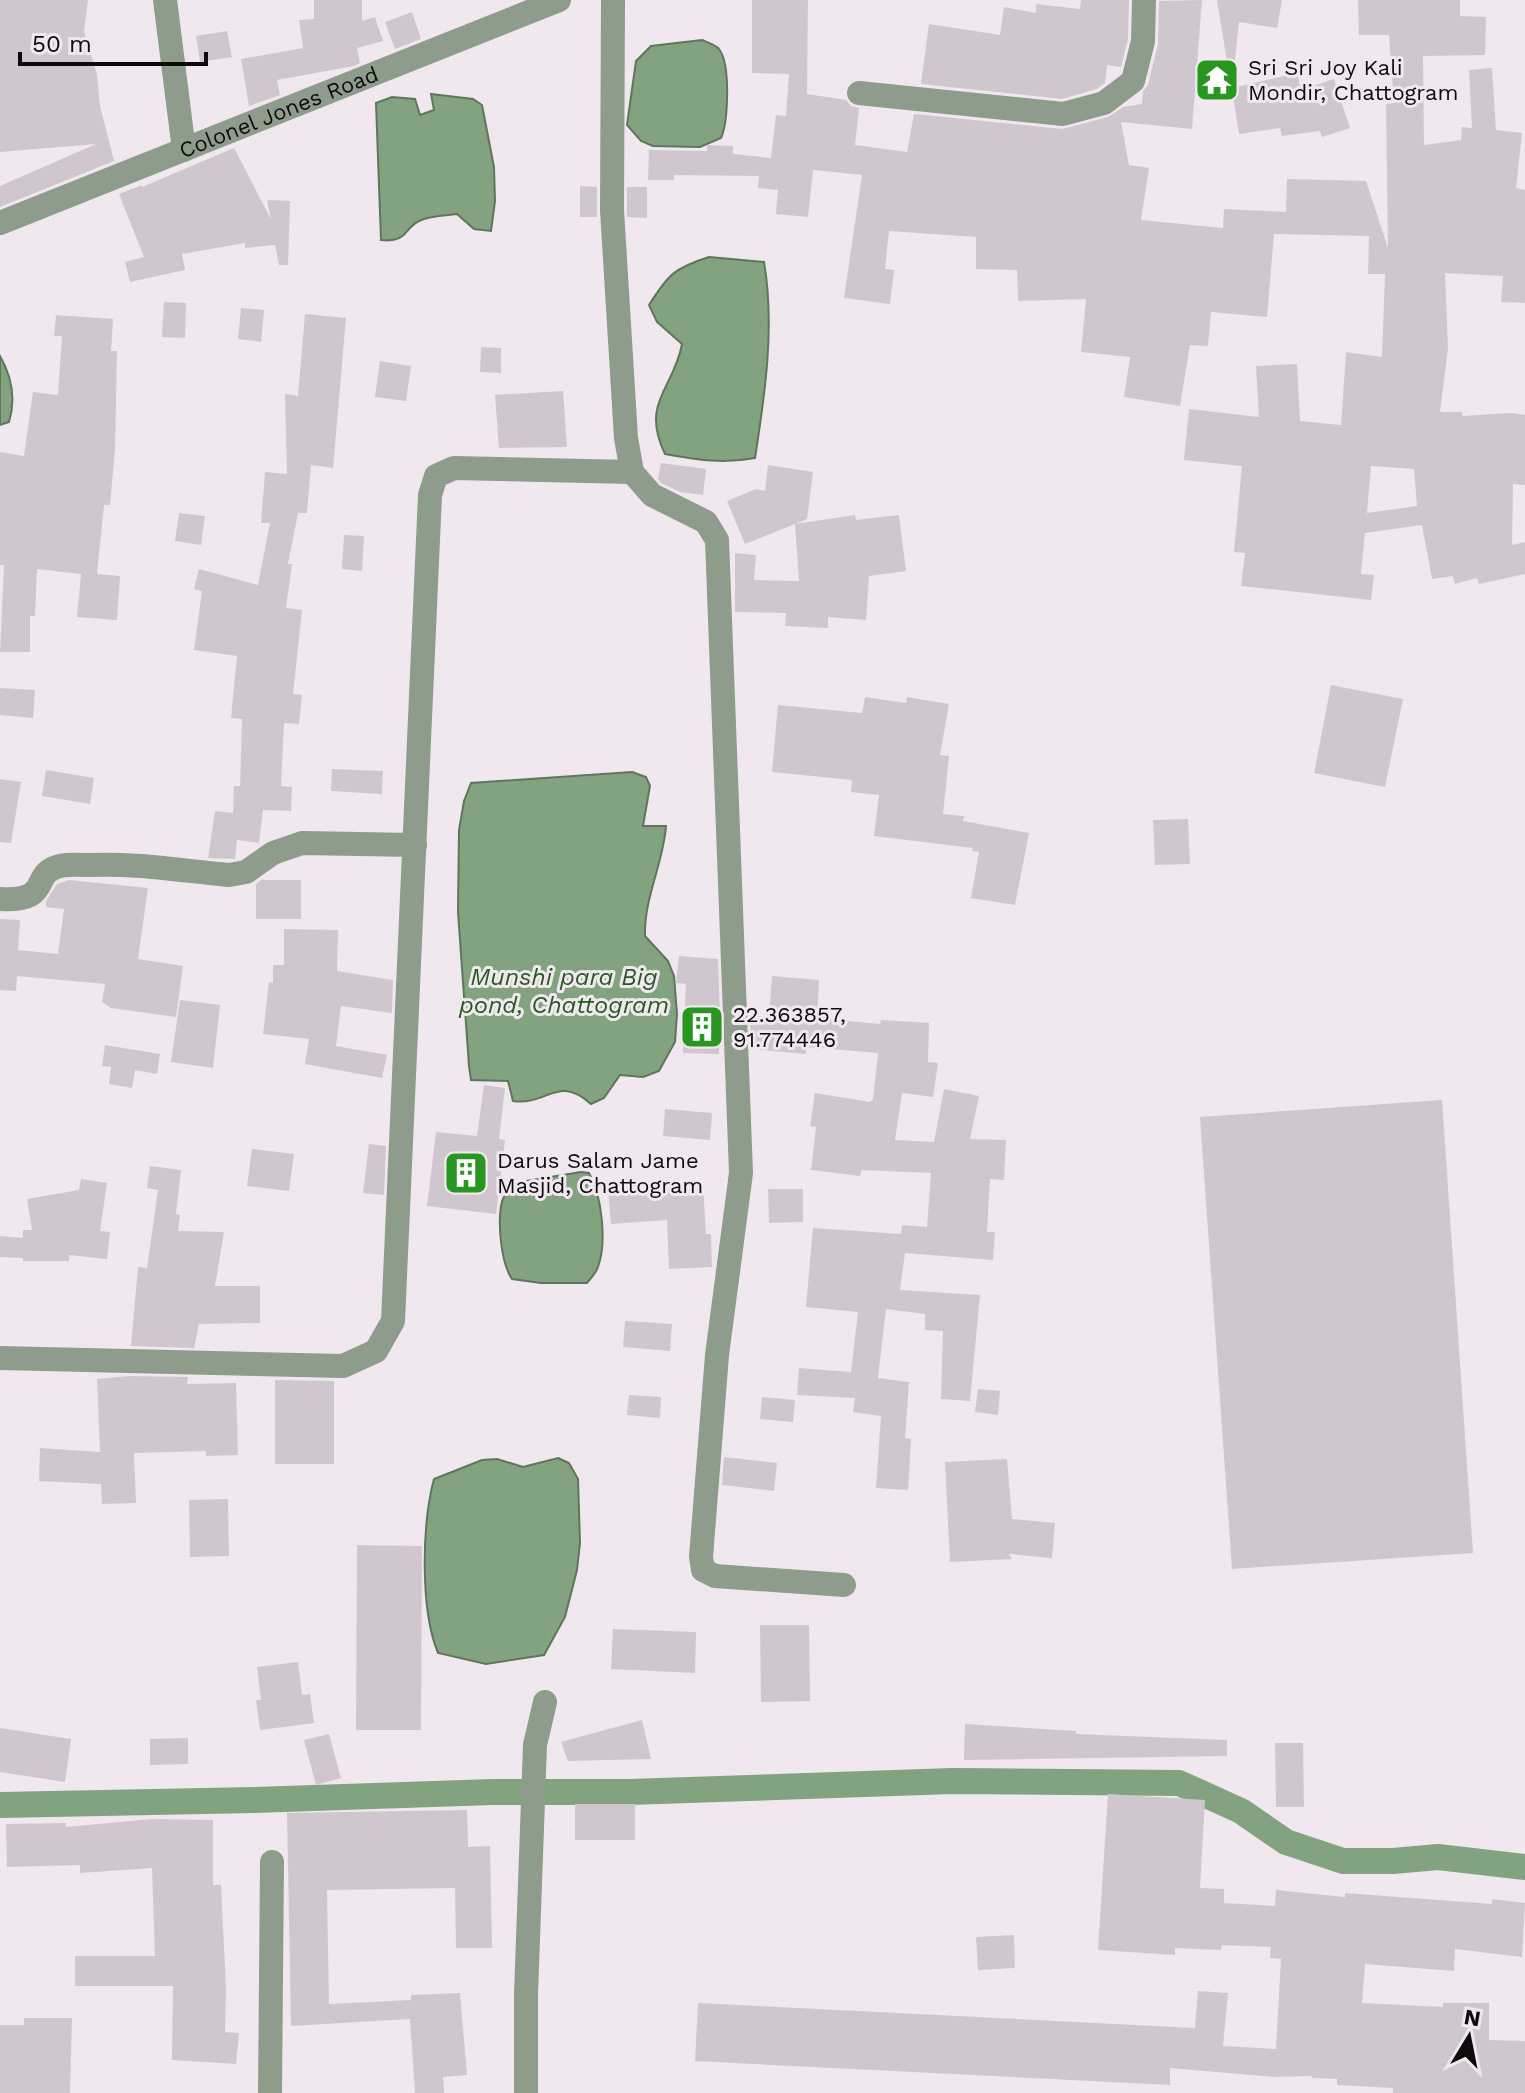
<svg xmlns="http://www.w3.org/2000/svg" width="1525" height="2093" viewBox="0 0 1525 2093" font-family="'Work Sans',sans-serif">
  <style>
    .water { fill: #83a27f; stroke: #60755d; stroke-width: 2 }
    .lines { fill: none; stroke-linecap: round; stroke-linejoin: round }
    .canal { stroke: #83a27f; stroke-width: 26 }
    .building { fill: #d0c7ce; fill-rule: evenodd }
    .street { stroke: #8e9c8c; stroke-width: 24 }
    .labels { text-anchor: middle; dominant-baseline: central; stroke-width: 6; stroke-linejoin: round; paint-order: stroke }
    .poi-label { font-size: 22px; fill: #0e0b0d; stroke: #f1e8ef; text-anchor: start }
    .street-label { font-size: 22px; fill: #0e0b0d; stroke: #f1e8ef }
    .water-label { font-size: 24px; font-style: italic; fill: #2a5726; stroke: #f1e8ef }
  </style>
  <rect width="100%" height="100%" fill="#f1e8ef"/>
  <path class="water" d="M702,40C707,42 716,45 719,49C731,64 728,122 721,138L700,147L653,146L641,141L627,125L636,61L651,46Z
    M431,94L473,99L482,105L494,167L495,201L491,231L474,229L457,214C444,216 431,215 419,221C404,228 408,243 381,240L376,103L392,97L415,99L420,115L434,110Z
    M709,257L764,262C775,326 765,394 755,458C724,464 697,460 665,454C640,402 674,389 682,344L657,322L649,305C668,275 674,268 709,257Z
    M0,356C12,377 16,399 9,422L0,425Z
    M632,772L646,777L650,786L643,826H666C663,865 644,897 645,936L668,961L674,976L677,1014L675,1042L659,1071L643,1077L620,1075L604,1098L591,1104C557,1074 548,1106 513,1101L508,1081L471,1080L469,1066L458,912L459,830L464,801L471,783Z
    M581,1172L589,1173C602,1196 607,1242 598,1267C596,1273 591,1278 587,1283H541L512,1279C501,1263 498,1225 501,1206C502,1197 508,1190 514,1183Z
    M558,1458L569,1463L578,1479L580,1543L577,1570L565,1617L544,1655L486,1664L438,1653C420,1609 422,1524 434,1479L482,1460L497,1459L523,1467Z"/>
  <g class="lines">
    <path class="canal" d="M0,1805L254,1800L493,1792H629L953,1781L1179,1783L1241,1811L1286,1842L1343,1861H1393L1438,1857L1525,1867"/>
  </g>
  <path class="building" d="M0,0H88L84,31L97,75L100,106L114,161L0,207V186L96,144L0,152Z
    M314,0H362V21L375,17L383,41L357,48L360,63L354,66L277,80L280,95L249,106L241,59L303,48L299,20L314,19Z
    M752,0H808L807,94L846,100L851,106L859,108L855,145L907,152L914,114L1062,129L1108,117L1123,107L1142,104L1143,91L1148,85L1158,44L1159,1L1202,0L1192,129L1121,122L1129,165L1149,168L1141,220L1223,228L1224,209L1286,212L1287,179L1366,181L1388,248L1386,104L1394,103L1389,35H1359L1358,0H1460V16L1486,17L1485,55L1423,56L1424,145L1461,140L1462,127L1472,128L1469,70L1492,68L1496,130L1522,133L1516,188L1525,190V303L1501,302L1503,276L1445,273L1448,348L1440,412H1462V416L1511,413L1525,415V485L1513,484L1512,545L1525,542V574L1479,584L1477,578L1455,584L1453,576L1432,579L1422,525L1365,533L1361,574L1374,575L1371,600L1241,586L1245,553L1234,552L1242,466L1184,460L1189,409L1259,417L1256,366L1297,364L1300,421L1341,425L1346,352L1382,357L1385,274H1368L1369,236L1274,234L1267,317L1211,312L1208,346L1190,345L1180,406L1124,397L1130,357L1081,352L1086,299L1018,301L1017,270L976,269V237L889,231L885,269L894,270L890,304L844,298L862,175L813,170L808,217L776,214L778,190L758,188L759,176L674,175V180H648L649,150L707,151V145L733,146V154L771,158L776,115L786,116L789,74L752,73ZM1371,466L1414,469L1417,506L1367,513Z
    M1081,0H1129L1128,39L1121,67L1107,65L1105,83L1097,89L1062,99L921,84L929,24L1000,35L1004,7L1036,13V4L1080,9Z
    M1217,0H1282L1277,28L1239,22L1234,68H1228Z
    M412,12L421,39L395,49L385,22Z
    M227,31L232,57L200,62L196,36Z
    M1297,73L1301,90L1334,79L1350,128L1322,137L1320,131L1282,136L1280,128L1239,134L1232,88Z
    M234,148L271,219L267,200L290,201L288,265H279L275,245L245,248V243L182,254L185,270L130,282L125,262L144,257L119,194L142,185V187Z
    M580,186L597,187V217H580Z
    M627,187H647V218L627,217Z
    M164,302L186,303L185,338L162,337Z
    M241,308L264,310L261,342L238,339Z
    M305,314L346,318L333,468L311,465L307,513H298L288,564H292L286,608L302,610L293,694L302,695L299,724L284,723L281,786L292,787L291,811L263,810L259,843L237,840L235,859L208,858L215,811L233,813L234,786H240L242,719L231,718L237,656L194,650L202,591L194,589L199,569L258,585L270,523H261L265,472L287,474L285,394L298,396Z
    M56,315L113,319L111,351H117L115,449L110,505H104L97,574L120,576L117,620L77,617L81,574L37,569L35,616H30V652H0L4,565H0V452L24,456L33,392L58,395L62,336H54Z
    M481,347L501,348V373L480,372Z
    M380,361L411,366L406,401L375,397Z
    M563,391L567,447L499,448L495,395Z
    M661,463L706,469L703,495L680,492L661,483L658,479Z
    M768,465L813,472L807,519L795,524L855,515L856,520L899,515L906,571L869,576L866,620L828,617V628L785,626L786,613L735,612V553L756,555L754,580L799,581L795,524L745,544L727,501L756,489L765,491Z
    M179,513L205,516L201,545L175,541Z
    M344,535L364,536L362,571L342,569Z
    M1331,685L1403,699L1385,787L1314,773Z
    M0,688L35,690L33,718L0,715Z
    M865,697L906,703L907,697L949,704L940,755L949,756L943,814L964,816L963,821L1029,833L1015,905L971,898L979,852L972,851L973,848L874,836L879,795L851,792L852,780L772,772L778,705L862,713Z
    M332,769L383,771L382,794L331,791Z
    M46,770L94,778L90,804L42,796Z
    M0,779L21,782L11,843L0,842Z
    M1188,819L1190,864L1155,865L1153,820Z
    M69,880L148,888L138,959L183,966L176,1017L111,1008L102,1002L105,984L17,976L16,991L0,990V919L20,920L18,950L58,954L64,909L46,907V901L57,884Z
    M261,880H301V919H256V884Z
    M284,929L338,930L337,971L393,980L392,1013L341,1006L336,1046L387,1055L382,1078L305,1064L309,1039L263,1034L269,982L273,983V965H284Z
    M679,956L718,959L721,1047H719V1054L683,1053L686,984L676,983Z
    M772,976L819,980L817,1018L880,1024L881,1020L929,1023L928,1062L938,1063L933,1097L902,1093L895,1140L934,1142L944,1089L979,1096L970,1139L1006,1140L1004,1180L990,1179L987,1232H995L993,1260L905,1253L900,1290L980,1295L970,1401L941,1399L943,1331L925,1330V1314L886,1309L878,1378L909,1382L905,1438L911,1439L908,1490L876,1488L881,1416L853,1412L855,1398L797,1395L799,1368L851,1372L858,1312L806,1307L813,1228L901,1234L902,1225L927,1227L931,1173L861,1170L860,1176L811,1170L816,1127L810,1126L815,1093L870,1102L873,1099L878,1053L806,1047V1054L751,1049L750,1015L769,1017Z
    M180,1000L220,1005L213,1068L171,1062Z
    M105,1045L160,1054L157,1074L135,1070L132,1088L109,1084L111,1067L102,1066Z
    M484,1085L505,1088L499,1139L505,1140L496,1214L427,1206L436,1132L477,1136Z
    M1442,1100L1473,1553L1232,1569L1200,1117Z
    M665,1109L712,1113L710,1140L663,1136Z
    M369,1144L386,1146L384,1195L363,1193Z
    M252,1149L294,1154L289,1191L247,1186Z
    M150,1166L181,1170L176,1214L180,1215L178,1231L224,1232L215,1286H260V1323L199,1324L194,1348L131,1346L138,1267L147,1268L158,1190L147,1188Z
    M81,1179L107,1183L100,1231L110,1232L107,1259L69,1255V1261H23V1258L0,1257V1236L23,1238V1230H32L27,1199L79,1190Z
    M703,1185L706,1234H711L712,1267L669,1269L667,1220L611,1224L608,1190Z
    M768,1189H803V1222L769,1223Z
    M625,1321L672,1324L670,1351L623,1347Z
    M129,1376L188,1377L187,1384L236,1383L238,1455L206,1456V1451L134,1453L136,1503L102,1504L101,1484L39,1481L40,1448L100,1452L97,1379Z
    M275,1380L334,1381V1464H275Z
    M978,1389L1000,1391L998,1415L975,1412Z
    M629,1395L661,1397L660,1418L627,1415Z
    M762,1397L795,1400L793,1422L760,1419Z
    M724,1457L777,1463L774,1491L722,1485Z
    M1007,1459L1012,1519L1055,1523L1052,1558L1009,1554L1012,1559L950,1562L945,1462Z
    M228,1499L229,1556L190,1557L189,1500Z
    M357,1545L422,1546L421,1730H356Z
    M760,1625H809L810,1701L761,1702Z
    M613,1629L696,1632L695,1673L611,1669Z
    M298,1662L302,1695L310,1694L314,1723L260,1730L256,1700H261L257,1667Z
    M642,1720L651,1759L568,1761L561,1742Z
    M965,1724L1076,1731V1734L1227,1740V1756L964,1760Z
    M0,1728L71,1739L65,1782L0,1772Z
    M329,1734L341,1778L316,1785L304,1740Z
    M188,1738V1764L150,1765V1739Z
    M1275,1743H1303L1304,1807H1276Z
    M1108,1794L1205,1800L1200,1888L1224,1889V1903L1275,1906L1276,1890L1345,1897V1893L1492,1904V1899L1525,1903L1522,1957L1455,1949L1454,1971L1365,1964L1362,2003L1443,2007V2003H1489V2040L1525,2041V2093H1393V2088L1337,2085V2079L1312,2078V2076L1274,2077L1170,2068V2085L695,2061L698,2003L1195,2028L1198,1991L1228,1993L1223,2046L1276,2049L1281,1959L1270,1958L1271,1947L1222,1945L1221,1950L1175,1948V1955L1098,1950Z
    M575,1804H635V1840H575Z
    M467,1810L468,1847L490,1846L492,1948H456L455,1888L327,1890L329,2004L411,2000V1995L460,1993L467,2075L443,2077L444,2093H415L410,2019L291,2026L287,1813Z
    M152,1819L213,1820V1885H221L226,1988L225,2032L239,2033L236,2064L172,2060L173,1986H75V1956H155L152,1868L80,1873V1865L7,1867L6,1824L66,1823V1827Z
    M1014,1935L1015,1968L978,1970L976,1937Z
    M24,2018H72L70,2093H0V2025H24Z"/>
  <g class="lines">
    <g class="street">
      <path d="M165,0L184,150"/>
      <path d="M613,0L612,210L626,438L632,472L652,495L706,522L717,540L741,1173L717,1355L701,1557L703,1570L715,1576L844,1585"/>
      <path d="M859,93L1063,114L1104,103L1133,81L1143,41L1144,0"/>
      <path id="s1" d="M0,223L559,0"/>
      <path d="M0,899C54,902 29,873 60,866C69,864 81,865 91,865C137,863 183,871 229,875L246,872L273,853L302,843L415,845"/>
      <path d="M0,1358L343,1366L376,1351L393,1321L430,495L436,476L454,468L632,472"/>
      <path d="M270,2093L272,1862"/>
      <path d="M526,2093V1994L535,1745L545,1702"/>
    </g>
  </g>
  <defs>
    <g id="temple-square" transform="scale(2.3)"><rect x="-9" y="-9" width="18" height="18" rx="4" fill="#299621" stroke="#f1e8ef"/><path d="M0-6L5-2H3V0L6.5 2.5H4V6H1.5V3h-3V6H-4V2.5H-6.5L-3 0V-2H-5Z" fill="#fff"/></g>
    <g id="building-square" transform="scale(2.3)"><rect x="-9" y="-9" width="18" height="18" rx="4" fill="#299621" stroke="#f1e8ef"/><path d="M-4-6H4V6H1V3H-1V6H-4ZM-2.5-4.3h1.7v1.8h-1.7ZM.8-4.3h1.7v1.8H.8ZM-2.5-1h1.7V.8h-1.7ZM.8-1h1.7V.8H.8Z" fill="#fff"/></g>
  </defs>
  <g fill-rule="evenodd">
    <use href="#temple-square" x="1217" y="80"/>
    <use href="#building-square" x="702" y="1027"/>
    <use href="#building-square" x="466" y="1173"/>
  </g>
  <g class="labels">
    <g class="poi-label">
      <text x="1248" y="67">Sri Sri Joy Kali<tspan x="1248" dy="25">Mondir, Chattogram</tspan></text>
      <text x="733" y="1014">22.363857,<tspan x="733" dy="25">91.774446</tspan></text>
      <text x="497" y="1160">Darus Salam Jame<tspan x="497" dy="25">Masjid, Chattogram</tspan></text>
    </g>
    <g class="street-label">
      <text stroke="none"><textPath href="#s1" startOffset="300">Colonel Jones Road</textPath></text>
    </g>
    <g class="water-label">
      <text x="564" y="977">Munshi para Big<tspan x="564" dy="28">pond, Chattogram</tspan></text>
    </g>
  </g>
  <g transform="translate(1469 2037) rotate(10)" stroke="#f1e8ef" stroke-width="6" paint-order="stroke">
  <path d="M0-6L14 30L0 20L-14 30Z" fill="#0e0b0d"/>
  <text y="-12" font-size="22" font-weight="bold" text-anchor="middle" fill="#0e0b0d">N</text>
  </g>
  <path d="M20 52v12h186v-12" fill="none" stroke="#0e0b0d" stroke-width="4"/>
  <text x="32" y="52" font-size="24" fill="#0e0b0d" stroke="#f1e8ef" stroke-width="6" paint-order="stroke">50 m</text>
</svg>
